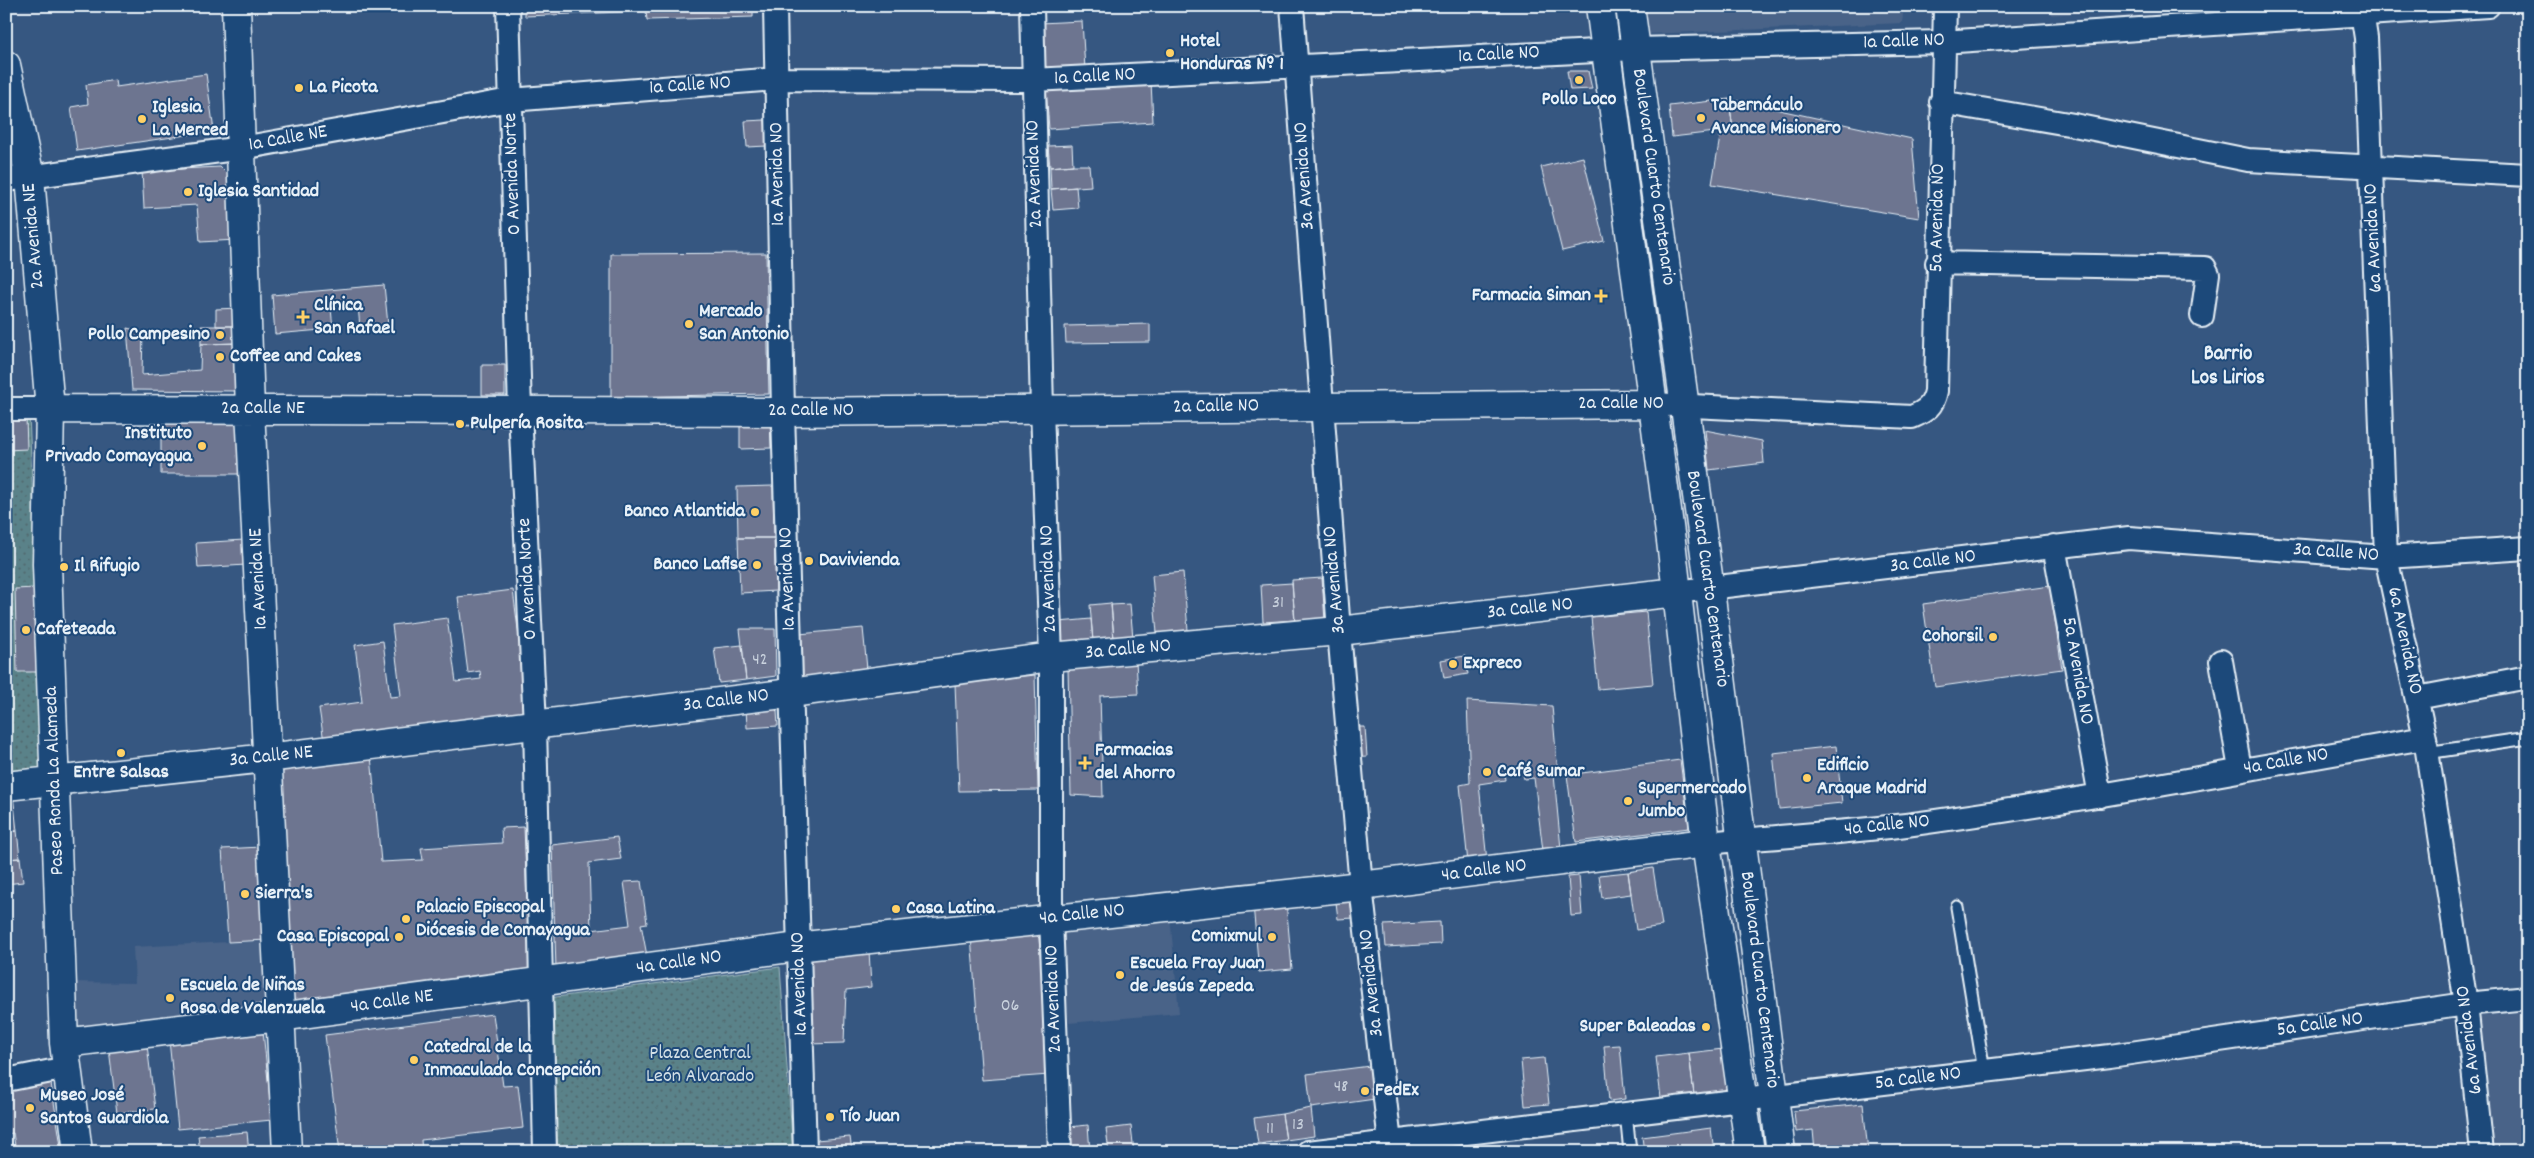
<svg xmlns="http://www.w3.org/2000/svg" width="2534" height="1158" viewBox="0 0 2534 1158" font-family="Dekko,sans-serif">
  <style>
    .built { fill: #496388 }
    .park { fill: url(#park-dots); stroke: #a1bac0 }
    .building { fill: #6d7490; stroke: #e8f1f8 }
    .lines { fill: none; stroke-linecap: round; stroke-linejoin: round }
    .lane-casing { stroke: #e8f1f8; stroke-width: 15 }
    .street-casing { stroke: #e8f1f8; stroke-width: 26 }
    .secondary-casing { stroke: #e8f1f8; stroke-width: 31 }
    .lane { stroke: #1f4a7a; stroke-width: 11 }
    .street { stroke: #1f4a7a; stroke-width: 22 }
    .secondary { stroke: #1f4a7a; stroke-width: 28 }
    .poi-dot { fill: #ffd166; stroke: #1f4a7a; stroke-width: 2 }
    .labels { text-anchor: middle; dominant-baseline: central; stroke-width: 4; stroke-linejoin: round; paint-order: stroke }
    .number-label { font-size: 18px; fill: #c9d2de }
    .poi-label { font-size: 20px; font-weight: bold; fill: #e8f1f8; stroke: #1f4a7a; text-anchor: start }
    .street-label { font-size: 20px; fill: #e8f1f8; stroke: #1f4a7a }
    .park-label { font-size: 20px; fill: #d3e0e7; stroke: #1f4a7a }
    .neighbourhood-label { font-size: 21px; font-weight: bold; fill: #e8f1f8; stroke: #1f4a7a }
  </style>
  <defs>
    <pattern id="park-dots" width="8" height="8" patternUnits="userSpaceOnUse" patternTransform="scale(1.25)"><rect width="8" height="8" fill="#5a8289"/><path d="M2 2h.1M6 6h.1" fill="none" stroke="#51686d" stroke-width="1.8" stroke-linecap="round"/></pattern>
  </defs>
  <rect width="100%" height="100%" fill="#365781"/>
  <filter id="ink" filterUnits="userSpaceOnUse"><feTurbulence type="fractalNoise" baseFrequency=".02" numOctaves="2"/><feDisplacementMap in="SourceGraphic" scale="10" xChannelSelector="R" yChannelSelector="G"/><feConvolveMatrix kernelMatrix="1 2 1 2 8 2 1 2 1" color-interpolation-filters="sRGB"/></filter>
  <g filter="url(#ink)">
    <path class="built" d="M1645,6H1904L1902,23L1648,34Z
      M2051,6H2170L2051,15Z
      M1170,916L1179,1013L1069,1023L1061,937L1066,926Z
      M267,940L271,1012L72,1033L68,982L135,983L133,947Z
      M2528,1012V1152H2488L2475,1017Z"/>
    <path class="park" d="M6,415H29L45,768L6,773Z
      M780,967L793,1152H558L549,998Z"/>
    <path class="building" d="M525,6H753V17L647,20L646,11L525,16Z
      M1082,21L1085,69L1049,71L1042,63L1040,23Z
      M1567,71H1588L1592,89L1570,90Z
      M206,74L214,131L77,151L71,107L88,104L86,85L115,80L116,87Z
      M1151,82L1153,122L1049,129L1046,89Z
      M1729,99L1733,130L1672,137L1669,106Z
      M1729,99L1912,139L1919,218L1712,184L1721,131L1733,130Z
      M765,120L767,146L747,147L745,121Z
      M1072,145L1073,165L1050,167L1048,146Z
      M1583,157L1604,241L1562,251L1541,167Z
      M1073,165H1089L1091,186L1051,189L1050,167Z
      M220,167L232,179L236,240L200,242L197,205L144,208L142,171Z
      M1076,187L1078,208L1053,210L1051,189Z
      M766,253L769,394L611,397V254Z
      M384,285L388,325L360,328L358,305L331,308L333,329L275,334L272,295Z
      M239,308L240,326H216V309Z
      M1150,324V342L1066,343L1065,326Z
      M201,326H240V343L201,344Z
      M127,328L143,332L142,375L200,370L201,344L240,343L237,391L132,390Z
      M482,365H505V395H482Z
      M161,415L243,419V474H161Z
      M6,417H26L27,449L6,450Z
      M770,419L771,448L740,449V420Z
      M1705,430L1762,441L1764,463L1709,470Z
      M773,486L774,538H738L737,487Z
      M738,538H774L776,591L740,593Z
      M244,540L246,565L198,568L196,543Z
      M1183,572L1188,630L1157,633L1152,575Z
      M1322,578L1325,621L1295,624L1292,580Z
      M1292,583L1295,620L1263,622L1261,585Z
      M2050,586L2062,669L1935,687L1923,604Z
      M35,588L37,672H17L15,589Z
      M513,590L529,716L324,742L319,708L362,702L355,645L383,641L390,697L401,696L392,625L447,618L456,682L481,679L480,671L468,673L458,597Z
      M1111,603L1114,639L1093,641L1090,605Z
      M1130,604L1133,638L1114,639L1111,605Z
      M1646,612L1653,684L1598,689L1591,617Z
      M1091,619L1093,641L1060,644L1059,622Z
      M863,628L867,669L801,678L799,634Z
      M740,629H775L776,676L746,680Z
      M742,645L746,680L719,683L714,648Z
      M1465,656L1468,674L1444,678L1441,660Z
      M1136,661L1138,694L1100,696L1103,797L1071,795L1068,669Z
      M1035,675L1038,790L959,791L955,683Z
      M1467,701L1552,706L1558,774L1554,775L1561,849L1543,851L1534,778L1524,779L1522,770L1504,772L1505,780L1479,784L1487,861L1468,863L1460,785L1470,783Z
      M771,705L777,711L778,726L747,728L746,707Z
      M1351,727H1365L1367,757L1354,758Z
      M1836,746L1842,803L1779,809L1773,753Z
      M371,756L381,862L423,860L421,848L502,843L501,828L524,827L530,977L289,1009L279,765Z
      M1680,760L1689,828L1576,842L1567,775Z
      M13,795L17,831L6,832V796Z
      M17,831L20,858L6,859V832Z
      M617,837L621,859L589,863L591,930L630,925L624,882L641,881L647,923L641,924L647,956L556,969L552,845Z
      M261,847L267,940L228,942L222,849Z
      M20,858L23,882L6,884V859Z
      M1653,868L1662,926L1636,930L1628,872Z
      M1628,872L1631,894L1602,898L1599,875Z
      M1579,876L1582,915L1571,916L1568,877Z
      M1352,893L1354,918L1338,919L1335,894Z
      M1286,901L1292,969L1259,972L1253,904Z
      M1440,922L1441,944L1386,947L1384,925Z
      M1033,931L1039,938L1049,1075L982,1080L971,936Z
      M869,950L871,987L846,990L844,1043L808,1044V956Z
      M493,1014L503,1086L518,1085L523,1128L421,1140L422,1152H340L325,1035Z
      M263,1031L272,1120L178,1129L169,1040Z
      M147,1045L155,1109L117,1113L109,1049Z
      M1620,1045L1625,1099L1609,1101L1604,1046Z
      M1723,1049L1727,1087L1724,1091L1694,1095L1689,1053Z
      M1689,1053L1694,1095L1661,1098L1656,1057Z
      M1544,1058L1549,1104L1525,1106L1521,1060Z
      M1370,1066L1375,1099L1311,1108L1307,1074Z
      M50,1077L62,1152H16L13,1133L6,1134V1083Z
      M1863,1104L1868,1151L1815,1152L1813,1130L1796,1132L1794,1111Z
      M1311,1108L1314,1136L1286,1140L1282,1114Z
      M1282,1114L1286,1140L1258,1144L1254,1118Z
      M1088,1125L1090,1152H1071L1069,1127Z
      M1131,1126L1134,1152H1109L1106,1129Z
      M1711,1128L1714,1152H1644L1642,1137Z
      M247,1132L249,1152H200L198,1136Z
      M850,1137L852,1152H817L816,1140Z"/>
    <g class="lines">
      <g class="lane-casing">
        <path id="lane" d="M2426,753L2528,738
          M1957,907L1984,1071
          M1626,1113L1630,1152"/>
      </g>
      <g class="street-casing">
        <path id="street" d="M508,6L520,411L535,725L545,1152
          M775,6L783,412L805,1152
          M1032,6L1042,409L1051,657V918L1060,1152
          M1292,6L1339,631L1361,886L1391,1152
          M2361,6L2366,38L2386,557L2425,738L2466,1004L2482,1152
          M1941,102L2074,125L2248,160L2528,175
          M6,180L242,148L510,100L777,79L1033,80L1635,49L1942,42L2488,6
          M1937,263L2205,268L2208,274L2202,316
          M1653,404L1912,417C1926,411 1933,406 1936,391L1945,6
          M6,409H50
          M2054,546L2100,796
          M1676,592L2129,538L2386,557L2528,548
          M2221,661L2240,769
          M2417,698L2528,677
          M1706,843C1773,837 1840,833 1906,825C2080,802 2252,767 2425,738
          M6,1080L67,1068
          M1308,1152L2110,1056L2466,1004L2528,998"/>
      </g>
      <g class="secondary-casing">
        <path id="secondary" d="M236,6L250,409L287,1152
          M1600,6L1671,541L1706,843L1750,1152
          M1630,6L1710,590L1781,1152
          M6,65L30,177L50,409L47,564L64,1043L78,1152
          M50,409L783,412L1653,404
          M6,786L267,758L791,693L1051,657L1339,631L1676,592
          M64,1043L279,1017L805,946L1361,886L1706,843"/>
      </g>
      <use href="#lane" class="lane"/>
      <use href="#street" class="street"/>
      <use href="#secondary" class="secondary"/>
    </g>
  </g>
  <g class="poi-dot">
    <circle cx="1170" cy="53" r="5"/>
    <circle cx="1579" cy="80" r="5"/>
    <circle cx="299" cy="88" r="5"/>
    <circle cx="1701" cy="118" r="5"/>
    <circle cx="142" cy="119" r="5"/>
    <circle cx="188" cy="192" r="5"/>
    <path d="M1598.5 288.5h5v5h5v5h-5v5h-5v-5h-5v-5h5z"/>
    <path d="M300.5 309.5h5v5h5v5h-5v5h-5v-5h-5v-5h5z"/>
    <circle cx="689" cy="324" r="5"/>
    <circle cx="220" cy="335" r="5"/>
    <circle cx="220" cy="357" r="5"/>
    <circle cx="460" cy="424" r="5"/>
    <circle cx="202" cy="446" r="5"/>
    <circle cx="755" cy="512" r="5"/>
    <circle cx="809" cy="561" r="5"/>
    <circle cx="757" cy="565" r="5"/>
    <circle cx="64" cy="567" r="5"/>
    <circle cx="26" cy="630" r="5"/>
    <circle cx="1993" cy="637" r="5"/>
    <circle cx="1453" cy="664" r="5"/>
    <circle cx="121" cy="753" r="5"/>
    <path d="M1082.5 755.5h5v5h5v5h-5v5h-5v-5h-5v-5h5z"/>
    <circle cx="1487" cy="772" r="5"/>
    <circle cx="1807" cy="778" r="5"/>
    <circle cx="1628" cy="801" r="5"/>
    <circle cx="245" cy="894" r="5"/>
    <circle cx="896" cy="909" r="5"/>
    <circle cx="406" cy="919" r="5"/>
    <circle cx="399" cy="937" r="5"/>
    <circle cx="1272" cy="937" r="5"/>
    <circle cx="1120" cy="975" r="5"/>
    <circle cx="170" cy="998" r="5"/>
    <circle cx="1706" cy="1027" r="5"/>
    <circle cx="414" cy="1060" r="5"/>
    <circle cx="1365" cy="1091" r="5"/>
    <circle cx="30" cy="1108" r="5"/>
    <circle cx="830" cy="1117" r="5"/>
  </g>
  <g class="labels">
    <g class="number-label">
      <text x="1278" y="603">31</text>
      <text x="760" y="660">42</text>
      <text x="1010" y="1006">06</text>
      <text x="1341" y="1087">48</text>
      <text x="1298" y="1125">13</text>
      <text x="1270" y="1129">11</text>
    </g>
    <g class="poi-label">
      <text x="1180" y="42">Hotel<tspan x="1180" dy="23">Honduras Nº 1</tspan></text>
      <text x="309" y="88">La Picota</text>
      <text x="1579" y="100" text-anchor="middle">Pollo Loco</text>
      <text x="1711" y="106">Tabernáculo<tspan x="1711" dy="23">Avance Misionero</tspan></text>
      <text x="152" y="108">Iglesia<tspan x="152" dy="23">La Merced</tspan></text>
      <text x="198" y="192">Iglesia Santidad</text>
      <text x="1591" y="296" text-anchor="end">Farmacia Siman</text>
      <text x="314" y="306">Clínica<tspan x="314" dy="23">San Rafael</tspan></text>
      <text x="699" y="312">Mercado<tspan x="699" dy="23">San Antonio</tspan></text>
      <text x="210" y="335" text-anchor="end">Pollo Campesino</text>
      <text x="230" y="357">Coffee and Cakes</text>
      <text x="470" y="424">Pulpería Rosita</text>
      <text x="192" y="434" text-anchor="end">Instituto<tspan x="192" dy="23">Privado Comayagua</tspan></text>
      <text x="745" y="512" text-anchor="end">Banco Atlantida</text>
      <text x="819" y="561">Davivienda</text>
      <text x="747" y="565" text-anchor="end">Banco Lafise</text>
      <text x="74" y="567">Il Rifugio</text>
      <text x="36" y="630">Cafeteada</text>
      <text x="1983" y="637" text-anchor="end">Cohorsil</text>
      <text x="1463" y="664">Expreco</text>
      <text x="1095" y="751">Farmacias<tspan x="1095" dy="23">del Ahorro</tspan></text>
      <text x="1817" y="766">Edificio<tspan x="1817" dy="23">Araque Madrid</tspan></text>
      <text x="1497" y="772">Café Sumar</text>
      <text x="121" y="773" text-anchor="middle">Entre Salsas</text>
      <text x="1638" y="789">Supermercado<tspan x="1638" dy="23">Jumbo</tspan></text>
      <text x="255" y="894">Sierra's</text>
      <text x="416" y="908">Palacio Episcopal<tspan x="416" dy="23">Diócesis de Comayagua</tspan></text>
      <text x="906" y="909">Casa Latina</text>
      <text x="389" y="937" text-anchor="end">Casa Episcopal</text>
      <text x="1262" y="937" text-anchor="end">Comixmul</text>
      <text x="1130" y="964">Escuela Fray Juan<tspan x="1130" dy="23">de Jesús Zepeda</tspan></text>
      <text x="180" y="986">Escuela de Niñas<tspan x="180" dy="23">Rosa de Valenzuela</tspan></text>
      <text x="1696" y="1027" text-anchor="end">Super Baleadas</text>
      <text x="424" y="1048">Catedral de la<tspan x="424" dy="23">Inmaculada Concepción</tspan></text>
      <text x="1375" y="1091">FedEx</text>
      <text x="40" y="1096">Museo José<tspan x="40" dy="23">Santos Guardiola</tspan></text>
      <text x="840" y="1117">Tío Juan</text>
    </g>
    <g class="street-label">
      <text transform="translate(1904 42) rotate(-2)">1a Calle NO</text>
      <text transform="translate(1499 55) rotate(-3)">1a Calle NO</text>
      <text transform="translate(1095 77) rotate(-3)">1a Calle NO</text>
      <text transform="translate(690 86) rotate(-4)">1a Calle NO</text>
      <text transform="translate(288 139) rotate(-10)">1a Calle NE</text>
      <text transform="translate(513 174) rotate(-92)">0 Avenida Norte</text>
      <text transform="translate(778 174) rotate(-91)">1a Avenida NO</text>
      <text transform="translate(1035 174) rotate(-92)">2a Avenida NO</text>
      <text transform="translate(1305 176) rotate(-94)">3a Avenida NO</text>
      <text transform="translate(1653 177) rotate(82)">Boulevard Cuarto Centenario</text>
      <text transform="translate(1938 218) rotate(-89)">5a Avenida NO</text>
      <text transform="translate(34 236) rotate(-95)">2a Avenida NE</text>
      <text transform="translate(2374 238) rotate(-93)">6a Avenida NO</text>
      <text x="1621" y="404">2a Calle NO</text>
      <text transform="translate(1216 407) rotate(-1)">2a Calle NO</text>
      <text x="263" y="409">2a Calle NE</text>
      <text x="811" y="411">2a Calle NO</text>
      <text transform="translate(2336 553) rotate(4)">3a Calle NO</text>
      <text transform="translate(1933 562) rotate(-7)">3a Calle NO</text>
      <text transform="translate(259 579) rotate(-93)">1a Avenida NE</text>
      <text transform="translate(528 579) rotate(-93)">0 Avenida Norte</text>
      <text transform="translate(788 579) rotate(-92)">1a Avenida NO</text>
      <text transform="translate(1049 579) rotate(-92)">2a Avenida NO</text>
      <text transform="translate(1707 579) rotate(82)">Boulevard Cuarto Centenario</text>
      <text transform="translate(1335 580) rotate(-95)">3a Avenida NO</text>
      <text transform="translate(1530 609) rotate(-6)">3a Calle NO</text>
      <text transform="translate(2404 641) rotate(78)">6a Avenida NO</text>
      <text transform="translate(1128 650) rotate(-5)">3a Calle NO</text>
      <text transform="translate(2077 671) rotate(80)">5a Avenida NO</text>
      <text transform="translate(726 701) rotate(-7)">3a Calle NO</text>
      <text transform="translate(271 757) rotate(-6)">3a Calle NE</text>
      <text transform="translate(2286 762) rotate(-10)">4a Calle NO</text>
      <text transform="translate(55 781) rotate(-92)">Paseo Ronda La Alameda</text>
      <text transform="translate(1887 826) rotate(-6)">4a Calle NO</text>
      <text transform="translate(1484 871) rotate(-7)">4a Calle NO</text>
      <text transform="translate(1082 915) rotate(-6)">4a Calle NO</text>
      <text transform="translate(679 963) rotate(-8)">4a Calle NO</text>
      <text transform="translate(1759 980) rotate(83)">Boulevard Cuarto Centenario</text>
      <text transform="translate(1372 983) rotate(-96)">3a Avenida NO</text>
      <text transform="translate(800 984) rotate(-92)">1a Avenida NO</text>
      <text transform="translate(1054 999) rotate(-92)">2a Avenida NO</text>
      <text transform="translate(392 1002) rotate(-8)">4a Calle NE</text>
      <text transform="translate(2320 1025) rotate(-8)">5a Calle NO</text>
      <text transform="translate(2470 1040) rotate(-97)">6a Avenida NO</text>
      <text transform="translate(1918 1079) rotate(-7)">5a Calle NO</text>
    </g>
    <g class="park-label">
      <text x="700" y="1054">Plaza Central<tspan x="700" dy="23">León Alvarado</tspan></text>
    </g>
    <g class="neighbourhood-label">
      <text x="2228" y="355">Barrio<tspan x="2228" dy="24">Los Lirios</tspan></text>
    </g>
  </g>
  <rect width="2534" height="1158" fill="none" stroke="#1f4a7a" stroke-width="25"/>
  <rect x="12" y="12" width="2509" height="1133" fill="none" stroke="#e8f1f8" stroke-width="2" filter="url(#ink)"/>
</svg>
